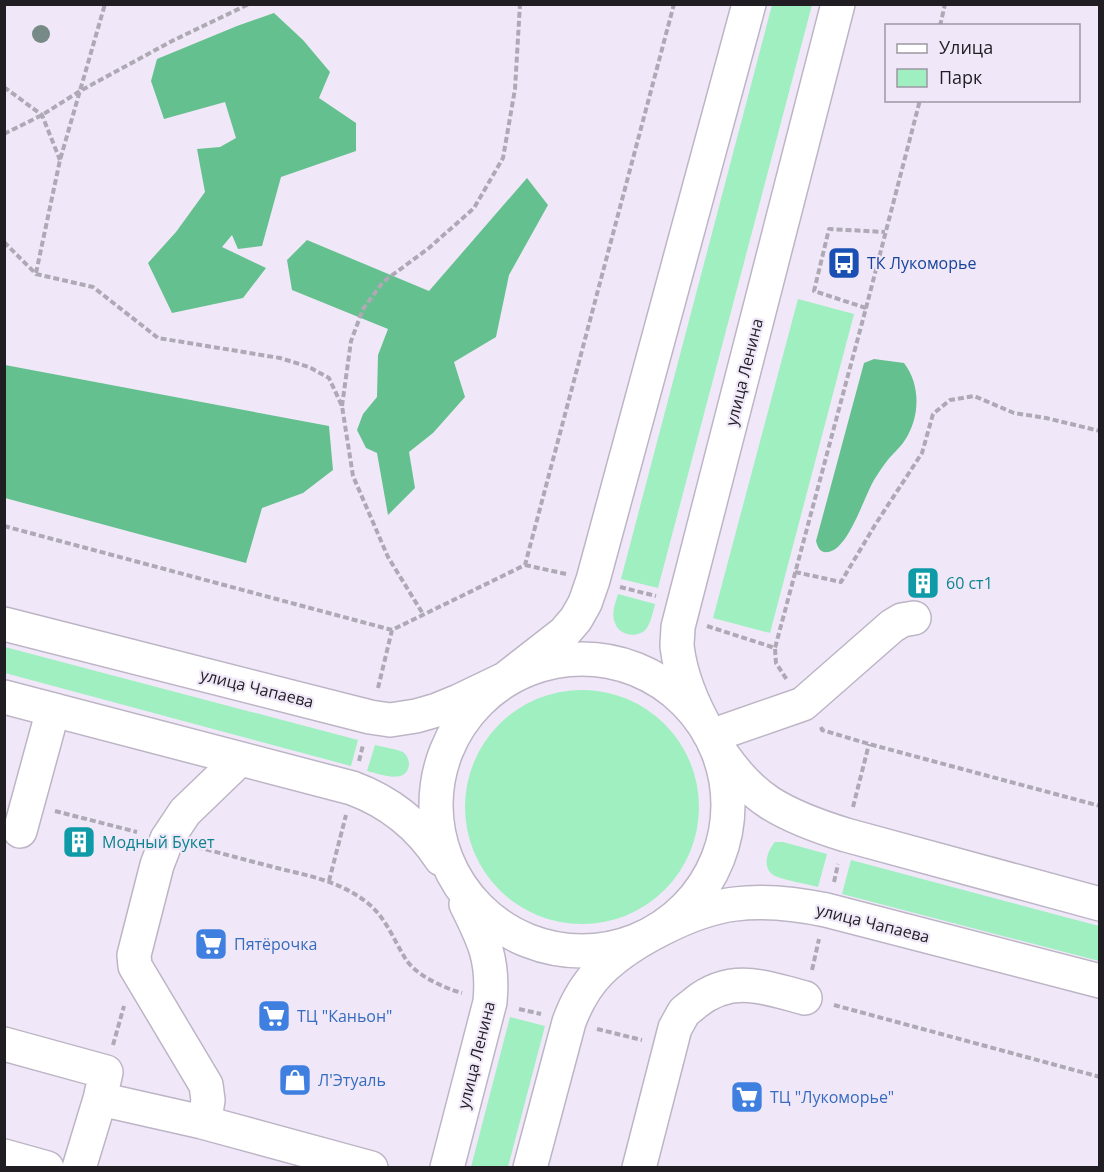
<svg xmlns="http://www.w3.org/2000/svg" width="1104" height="1172" viewBox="0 0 1104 1172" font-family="'Open Sans',sans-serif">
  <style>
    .green { fill: #9fefc1 }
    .forest { fill: #64c08e }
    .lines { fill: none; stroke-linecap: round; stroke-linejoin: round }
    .minor-casing { stroke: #bdb5c5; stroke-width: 36 }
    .major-casing { stroke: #bdb5c5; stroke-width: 36 }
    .path { stroke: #afa9b6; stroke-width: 4; stroke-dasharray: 6 3; stroke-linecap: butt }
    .minor { stroke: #fff; stroke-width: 33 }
    .major { stroke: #fff; stroke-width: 33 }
    .tree { fill: #788a86 }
    .labels { text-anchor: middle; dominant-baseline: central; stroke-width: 4.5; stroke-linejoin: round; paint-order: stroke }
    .transit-label { font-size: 16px; fill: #164399; stroke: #f0e8f8; text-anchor: start }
    .street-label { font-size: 16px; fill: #201d23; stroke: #f0e8f8 }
    .culture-label { font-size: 16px; fill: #0d838f; stroke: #f0e8f8; text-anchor: start }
    .shop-label { font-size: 16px; fill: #366cbe; stroke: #f0e8f8; text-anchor: start }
  </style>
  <rect width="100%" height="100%" fill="#f0e8f8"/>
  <path class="green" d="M772,5H812L658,588L621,579Z
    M798,299L854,314L770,633L713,618Z
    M618,594L655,604C653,612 651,621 647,628C639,639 619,636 615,623C611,613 615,604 618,594Z
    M5,647L358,740L351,766L5,673Z
    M465 807a117 117 0 1 1 234 0a117 117 0 1 1-234 0Z
    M375,745C382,747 397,749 403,752C407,755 409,760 409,765C406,785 380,774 367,771Z
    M775,842H783L827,854L818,887C807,884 784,880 775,876C761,869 767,851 775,842Z
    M851,860L1099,926V961L842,894Z
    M510,1017L545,1026L508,1167H471Z"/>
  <path class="forest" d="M274,13L303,40L330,72L319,98L356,123V151L281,177L262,246L238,249L232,235L222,247L266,268L243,298L172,313L148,263L176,232L205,192L197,149L220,147L236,138L225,102L164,119L151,81L157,59L237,26Z
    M527,178L548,205L509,275L496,337L454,362L465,397L433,433L409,452L415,488L388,515L377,453L366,448L357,430L363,414L377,397L378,355L388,329L292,290L287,260L307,240L429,291Z
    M874,359L904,363C921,385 920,417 905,440C900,448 892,454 887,461C882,467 878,474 874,480C864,497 848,550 828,552C820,553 818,548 816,541L864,363Z
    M5,365L329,426L333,470L303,493L262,508L246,563L5,498Z"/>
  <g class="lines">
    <g class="minor-casing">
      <path id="minor" d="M711,736L803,704L892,626L902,620L914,618
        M20,831L53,710
        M4,1044L106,1072L100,1099
        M206,1113L208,1100L206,1085L135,966L134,955L157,865L167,839L185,812L240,759
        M4,1156L47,1168
        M79,1168L100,1099L202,1122L371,1168
        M639,1168L675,1028C678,1023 681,1017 684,1012C687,1009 692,1006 695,1003C731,974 764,987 805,998"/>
    </g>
    <g class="major-casing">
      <path id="major" d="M838,4L678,627C678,633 677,640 677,646C683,698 725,774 770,803C794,818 820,827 846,835L1100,904
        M4,624L370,717L390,720L416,716L437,710L459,701L505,679L564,633L576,619L585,603L593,580L749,4
        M436 805a146 146 0 1 1 292 0a146 146 0 1 1-292 0Z
        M4,697L352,788C390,802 419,825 441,859
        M447,1168L490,1002C494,960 484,940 466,904
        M530,1168L569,1022C576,1003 586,985 600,971C630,941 693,909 735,904C765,900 797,904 826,910L1100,981"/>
    </g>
    <path class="path" d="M940,26L945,4
      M4,87L42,115L60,160
      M4,134L42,115L80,91L172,41L249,4
      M4,242L36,274L93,287L158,338L280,358L309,367L329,378L342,406L353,476L388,557L423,614
      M36,273L60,160L105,4
      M866,308L814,291L829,229L885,232
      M342,406L351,341L363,309L383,282L429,248L474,208L503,158L515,89L520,4
      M4,526L392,630L525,565L674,4
      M525,565L566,574
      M795,572L841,582L875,525L922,453L933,414L950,400L974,396L1014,413L1046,418L1100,431
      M620,587L656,596
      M707,626L775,648L866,308L920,100
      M775,649L776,663L787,680
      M378,688L392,630
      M821,727L822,730L869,744L1100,806
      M359,761L363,745
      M853,807L869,744
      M55,811L137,832
      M197,847C224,854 250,861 277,868C310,876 343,882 370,905C386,919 394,940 405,958C415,975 444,988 462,993
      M329,881L346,815
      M834,882L838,864
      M812,970L819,939
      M834,1005L1100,1077
      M519,1009L541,1014
      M597,1029L642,1040
      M113,1045L124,1006"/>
    <use href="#minor" class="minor"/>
    <use href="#major" class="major"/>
  </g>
  <circle class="tree" cx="41" cy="34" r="9"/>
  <defs>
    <g id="bus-square" transform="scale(1.725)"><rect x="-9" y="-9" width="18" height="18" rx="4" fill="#1a4fb4" stroke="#f0e8f8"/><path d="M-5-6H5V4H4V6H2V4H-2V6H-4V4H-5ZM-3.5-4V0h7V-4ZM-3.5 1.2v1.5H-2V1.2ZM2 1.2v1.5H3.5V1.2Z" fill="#fff"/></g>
    <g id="building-square" transform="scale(1.725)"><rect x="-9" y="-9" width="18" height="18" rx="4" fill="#0f9aa8" stroke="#f0e8f8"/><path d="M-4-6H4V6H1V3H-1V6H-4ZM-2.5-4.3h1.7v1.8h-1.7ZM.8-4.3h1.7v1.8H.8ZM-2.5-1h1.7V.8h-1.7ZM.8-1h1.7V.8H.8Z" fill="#fff"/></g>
    <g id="supermarket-square" transform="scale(1.725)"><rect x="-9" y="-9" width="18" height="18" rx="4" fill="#3f7fe0" stroke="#f0e8f8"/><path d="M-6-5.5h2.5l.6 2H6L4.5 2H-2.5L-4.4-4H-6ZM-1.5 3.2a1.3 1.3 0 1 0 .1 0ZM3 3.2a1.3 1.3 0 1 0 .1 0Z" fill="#fff"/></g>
    <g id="shop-square" transform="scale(1.725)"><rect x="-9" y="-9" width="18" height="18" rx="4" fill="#3f7fe0" stroke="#f0e8f8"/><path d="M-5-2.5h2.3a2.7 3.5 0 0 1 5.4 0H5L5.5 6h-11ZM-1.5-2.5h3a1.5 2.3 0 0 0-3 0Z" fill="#fff"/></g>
  </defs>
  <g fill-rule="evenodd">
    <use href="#bus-square" x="844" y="263"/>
    <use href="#building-square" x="923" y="583"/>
    <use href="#building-square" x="79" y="842"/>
    <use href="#supermarket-square" x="211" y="944"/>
    <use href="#supermarket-square" x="274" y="1016"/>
    <use href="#shop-square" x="295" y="1080"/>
    <use href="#supermarket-square" x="747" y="1097"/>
  </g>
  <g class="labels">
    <g class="transit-label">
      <text x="867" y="263">ТК Лукоморье</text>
    </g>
    <g class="street-label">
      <text transform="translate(744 372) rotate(-76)">улица Ленина</text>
      <text transform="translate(257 688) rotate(14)">улица Чапаева</text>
      <text transform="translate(873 923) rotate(14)">улица Чапаева</text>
      <text transform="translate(476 1055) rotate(-76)">улица Ленина</text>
    </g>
    <g class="culture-label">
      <text x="946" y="583">60 ст1</text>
      <text x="102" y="842">Модный Букет</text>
    </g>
    <g class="shop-label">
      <text x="234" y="944">Пятёрочка</text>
      <text x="297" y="1016">ТЦ "Каньон"</text>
      <text x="318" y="1080">Л'Этуаль</text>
      <text x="770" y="1097">ТЦ "Лукоморье"</text>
    </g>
  </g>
  <rect width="1104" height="1172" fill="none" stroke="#201d23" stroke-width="12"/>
  <rect x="885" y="24" width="195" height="78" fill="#f0e8f8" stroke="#9d97a3" stroke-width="1.5"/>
  <rect x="897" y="44" width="30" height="9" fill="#ffffff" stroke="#9d97a3" stroke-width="1.5"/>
  <text x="939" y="54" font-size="18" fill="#201d23">Улица</text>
  <rect x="897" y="69" width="30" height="18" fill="#9fefc1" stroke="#9d97a3" stroke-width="1.5"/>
  <text x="939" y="84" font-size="18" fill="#201d23">Парк</text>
</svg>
